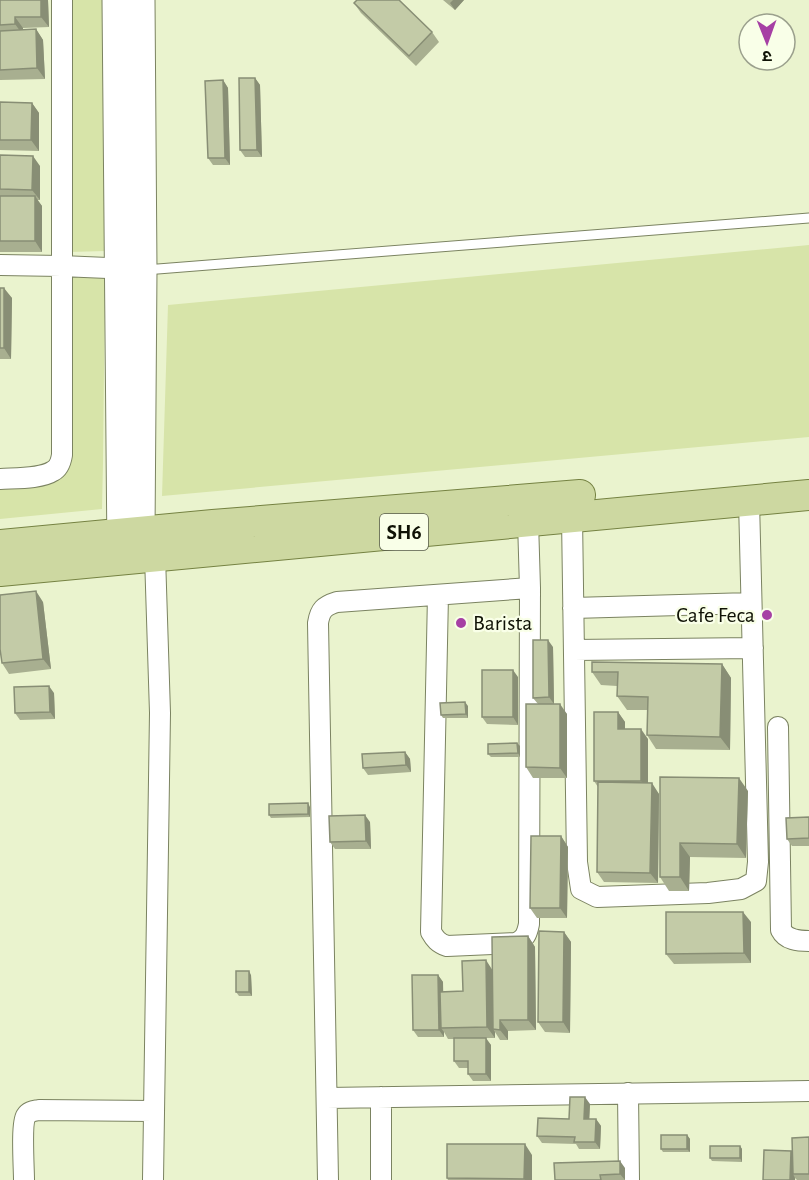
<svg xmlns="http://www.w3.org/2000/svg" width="809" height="1180" viewBox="0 0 809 1180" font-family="'Alegreya Sans','Noto Sans Devanagari',sans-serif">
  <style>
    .green { fill: #d7e4a9 }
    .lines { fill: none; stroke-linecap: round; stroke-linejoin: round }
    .service-casing { stroke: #7b8361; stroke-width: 11 }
    .minor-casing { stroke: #7b8361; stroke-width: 22 }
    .secondary-casing { stroke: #7b8361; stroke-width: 29 }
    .primary-casing { stroke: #758242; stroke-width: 32 }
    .service { stroke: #fff; stroke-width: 9 }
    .minor { stroke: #fff; stroke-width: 20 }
    .secondary { stroke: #fff; stroke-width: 27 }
    .primary { stroke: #cdd8a1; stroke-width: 30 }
    .wall { fill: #a8af90 }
    .shaded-wall { fill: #888e75 }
    .building { fill: #c3cba7; stroke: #888e75; stroke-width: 1.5 }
    .poi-dot { fill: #a640a4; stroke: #f9ffe8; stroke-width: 2 }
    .labels { text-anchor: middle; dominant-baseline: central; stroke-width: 4.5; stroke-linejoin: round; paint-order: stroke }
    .shield { fill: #f9ffe8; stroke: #555949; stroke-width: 1.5 }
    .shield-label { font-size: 21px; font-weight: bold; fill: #0f1205 }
    .poi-label { font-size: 22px; fill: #0f1205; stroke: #f9ffe8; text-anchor: end }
  </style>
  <rect width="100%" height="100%" fill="#eaf3ce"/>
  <path class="green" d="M71,0H103L105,251L69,252Z
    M809,245V437L162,496L168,305Z
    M105,270L103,463L102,509L0,519V473L69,466L70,272Z"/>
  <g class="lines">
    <g class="service-casing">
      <path id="service" d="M145,270L809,218"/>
    </g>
    <g class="minor-casing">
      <path id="minor" d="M0,265L61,266L131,269
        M0,479C15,478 41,479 53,471C59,468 61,461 62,455V0
        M572,517L577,862L581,889L597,897L708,893L741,889L756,881L758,862L749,501
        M438,595L431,932C435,939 438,943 447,946L516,943C525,939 527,934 529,924L530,588L528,521
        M573,608L751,603
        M574,650L753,648
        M778,727L781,930C786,940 798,941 809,941
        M628,1093L629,1180
        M381,1097V1180
        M327,1098L809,1091
        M24,1180C24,1168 21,1124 26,1116C29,1111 34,1111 39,1110L153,1111
        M153,1180L160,713L155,556
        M328,1180L318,623C320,610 324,606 337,602L530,588"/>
    </g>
    <g class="secondary-casing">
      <path id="secondary" d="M116,0L121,555
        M141,0L143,270L141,532L143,554"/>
    </g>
    <g class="primary-casing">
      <path id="primary" d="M0,545L213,525L580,495
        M0,571L809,495"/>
    </g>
    <use href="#service" class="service"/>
    <use href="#minor" class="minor"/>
    <use href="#secondary" class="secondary"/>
    <use href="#primary" class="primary"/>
  </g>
  <path class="wall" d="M0,0H48L49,27L23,28V30L36,29L43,40L45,79L0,80Z
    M443,0H464L455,10Z
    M354,3L432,32L439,42L416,66L361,13Z
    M255,78L260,85L262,157H245L240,150Z
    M223,80L228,88L230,165H213L208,158Z
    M0,102L32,103L39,113V151L0,150Z
    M0,155L40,166V200H37L42,206V252H0Z
    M0,288L12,298L11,359H0Z
    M43,602L51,669L9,674L2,663Z
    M553,647L554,704L567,714V778H533L526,767L538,704L533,698Z
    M722,664L731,678L730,750L656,749L647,735V710H627L617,696V686L601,685L592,672Z
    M518,677V725L487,724L482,717Z
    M54,693L55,719L20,720L15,713Z
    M468,706V718H443L441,715Z
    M618,712L625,722V729L648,739V783L659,794L658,883L604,882L597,872L598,787L594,781Z
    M517,743L520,746V757H491L488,754Z
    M405,752L410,759L411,772L368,775L363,768Z
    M660,777L748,791L746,858L690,857L689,891H669L660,877Z
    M310,807V817L271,818L269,815Z
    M809,817V846H792L787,839Z
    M370,822L371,849H335L330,842Z
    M561,836L568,847L567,918H537L530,908Z
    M751,922V963L674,964L666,954Z
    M564,932L571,942L570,1033L545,1032L538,1022Z
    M528,936L535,947L536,1030L508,1031V1040H500L495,1032V1038H483L491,1045V1081H473L468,1074V1068H459L454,1061V1039H448L444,1032V1037H418L413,1030L438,975L443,982V992L463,991L492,970Z
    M251,975L252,996H239L236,992Z
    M590,1104L589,1119H596L601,1126L600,1149H579L576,1144L542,1143L537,1136L569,1119Z
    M687,1135L690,1139V1152H663L661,1149Z
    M809,1137V1180H797L795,1178L763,1180L791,1151L792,1154Z
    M740,1146L742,1149V1162L712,1161L710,1158Z
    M532,1155V1180H448L447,1178Z
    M625,1168V1180H555Z"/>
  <path class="shaded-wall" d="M41,0H48L49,27L41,17Z
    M453,0H464L455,10L450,3Z
    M15,17L23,28V35L15,24Z
    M36,29L43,40L45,79L37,68Z
    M255,78L260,85L262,157L257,150Z
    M223,80L228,88L230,165L225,158Z
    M32,103L39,113V151L31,140Z
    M33,156L40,166V200L32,190Z
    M35,196L42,206V252L35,241Z
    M4,288L12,298L11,359L4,348Z
    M36,591L43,602L51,669L43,659Z
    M548,640L553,647L554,704L549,697Z
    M722,664L731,678L730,750L720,737Z
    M513,670L518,677V725L513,717Z
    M49,686L54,693L55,719L50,712Z
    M465,702L468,706V718L466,714Z
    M560,704L567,714V778L560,768Z
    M618,712L625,722V740L618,729Z
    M641,729L648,739V791L641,781Z
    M517,743L520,746V757L518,753Z
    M405,752L410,759L411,772L406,765Z
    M739,778L748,791L746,858L737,844Z
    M652,783L659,794L658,883L650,873Z
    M308,803L310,807V817L308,814Z
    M365,815L370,822L371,849L366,841Z
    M561,836L568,847L567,918L560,908Z
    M680,843L690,857L689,891L680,877Z
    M743,912L751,922V963L744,953Z
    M564,932L571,942L570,1033L563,1022Z
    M528,936L535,947L536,1030L528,1020Z
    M486,960L493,971V1029L495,1032V1038L487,1027Z
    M249,971L251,975L252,996L249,992Z
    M438,975L443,982L444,1028H441L444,1032V1037L439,1030Z
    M500,1020L508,1031V1040L500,1030Z
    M486,1038L491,1045V1081L486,1074Z
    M585,1097L590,1104L589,1126L584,1119Z
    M596,1119L601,1126L600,1149L595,1142Z
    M687,1135L690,1139V1152L687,1149Z
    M525,1144L532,1155V1180H525L524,1179Z
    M740,1146L742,1149V1162L740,1158Z
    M791,1151L796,1158L793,1174L795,1178V1180H790Z
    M620,1161L625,1168V1180L620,1174Z"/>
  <path class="building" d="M0,0H41V17H15V24L0,25Z
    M357,0H399L432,32L409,56L354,3Z
    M36,29L37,68L0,70V31Z
    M239,78H255L257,150H240Z
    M223,80L225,158H208L205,81Z
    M0,102L32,103L31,140H0Z
    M0,155L33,156L32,190L0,189Z
    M0,196H35V241H0Z
    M0,288H4V348H0Z
    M36,591L43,659L2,663L0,649V595Z
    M533,640H548L549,697L533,698Z
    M592,662L722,664L720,737L647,735L648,697L617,696L618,672H592Z
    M482,670H513V717H482Z
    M49,686L50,712L15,713L14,687Z
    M465,702L466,714L441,715L440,703Z
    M526,704H560V768L526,767Z
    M594,712H618V729H641V781H594Z
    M517,743L518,753L488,754V744Z
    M405,752L406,765L363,768L362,754Z
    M660,777L739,778L737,844L680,843V877H660Z
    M598,782L652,783L650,873L597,872Z
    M308,803V814L269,815V804Z
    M365,815L366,841L330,842L329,816Z
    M809,817V838L787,839L786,818Z
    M531,836H561L560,908H530Z
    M666,912H743L744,953L666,954Z
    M539,931L564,932L563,1022H538Z
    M528,936V1020H500V1030L493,1029L492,937Z
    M486,960L487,1027L441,1028L440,992L463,991L462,961Z
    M236,971H249V992H236Z
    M412,975H438L439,1030H413Z
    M454,1038H486V1074H468V1061H454Z
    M570,1097H585L584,1119H596L595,1142H574L575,1137L537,1136L538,1118L569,1119Z
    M661,1135H687V1149H661Z
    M809,1137V1174H793L792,1138Z
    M447,1144H525L524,1179L447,1178Z
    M710,1146H740V1158H710Z
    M764,1150L791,1151L790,1180H763Z
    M620,1161V1174L600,1175L601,1180H555L554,1163Z"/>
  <g class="poi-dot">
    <circle cx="767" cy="615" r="6"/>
    <circle cx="461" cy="623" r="6"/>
  </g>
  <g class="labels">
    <rect class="shield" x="380" y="514" width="48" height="36" rx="4.5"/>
    <g class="shield-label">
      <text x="404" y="532">SH6</text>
    </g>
    <g class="poi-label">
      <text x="755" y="615">Cafe Feca</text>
      <text x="473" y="623" text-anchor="start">Barista</text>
    </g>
  </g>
  <g transform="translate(767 42) rotate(179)"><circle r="28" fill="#f9ffe8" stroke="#9ba08d" stroke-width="1.5"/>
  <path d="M0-4.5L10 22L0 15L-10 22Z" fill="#a640a4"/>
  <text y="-9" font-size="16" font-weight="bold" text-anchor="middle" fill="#0f1205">उ</text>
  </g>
</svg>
